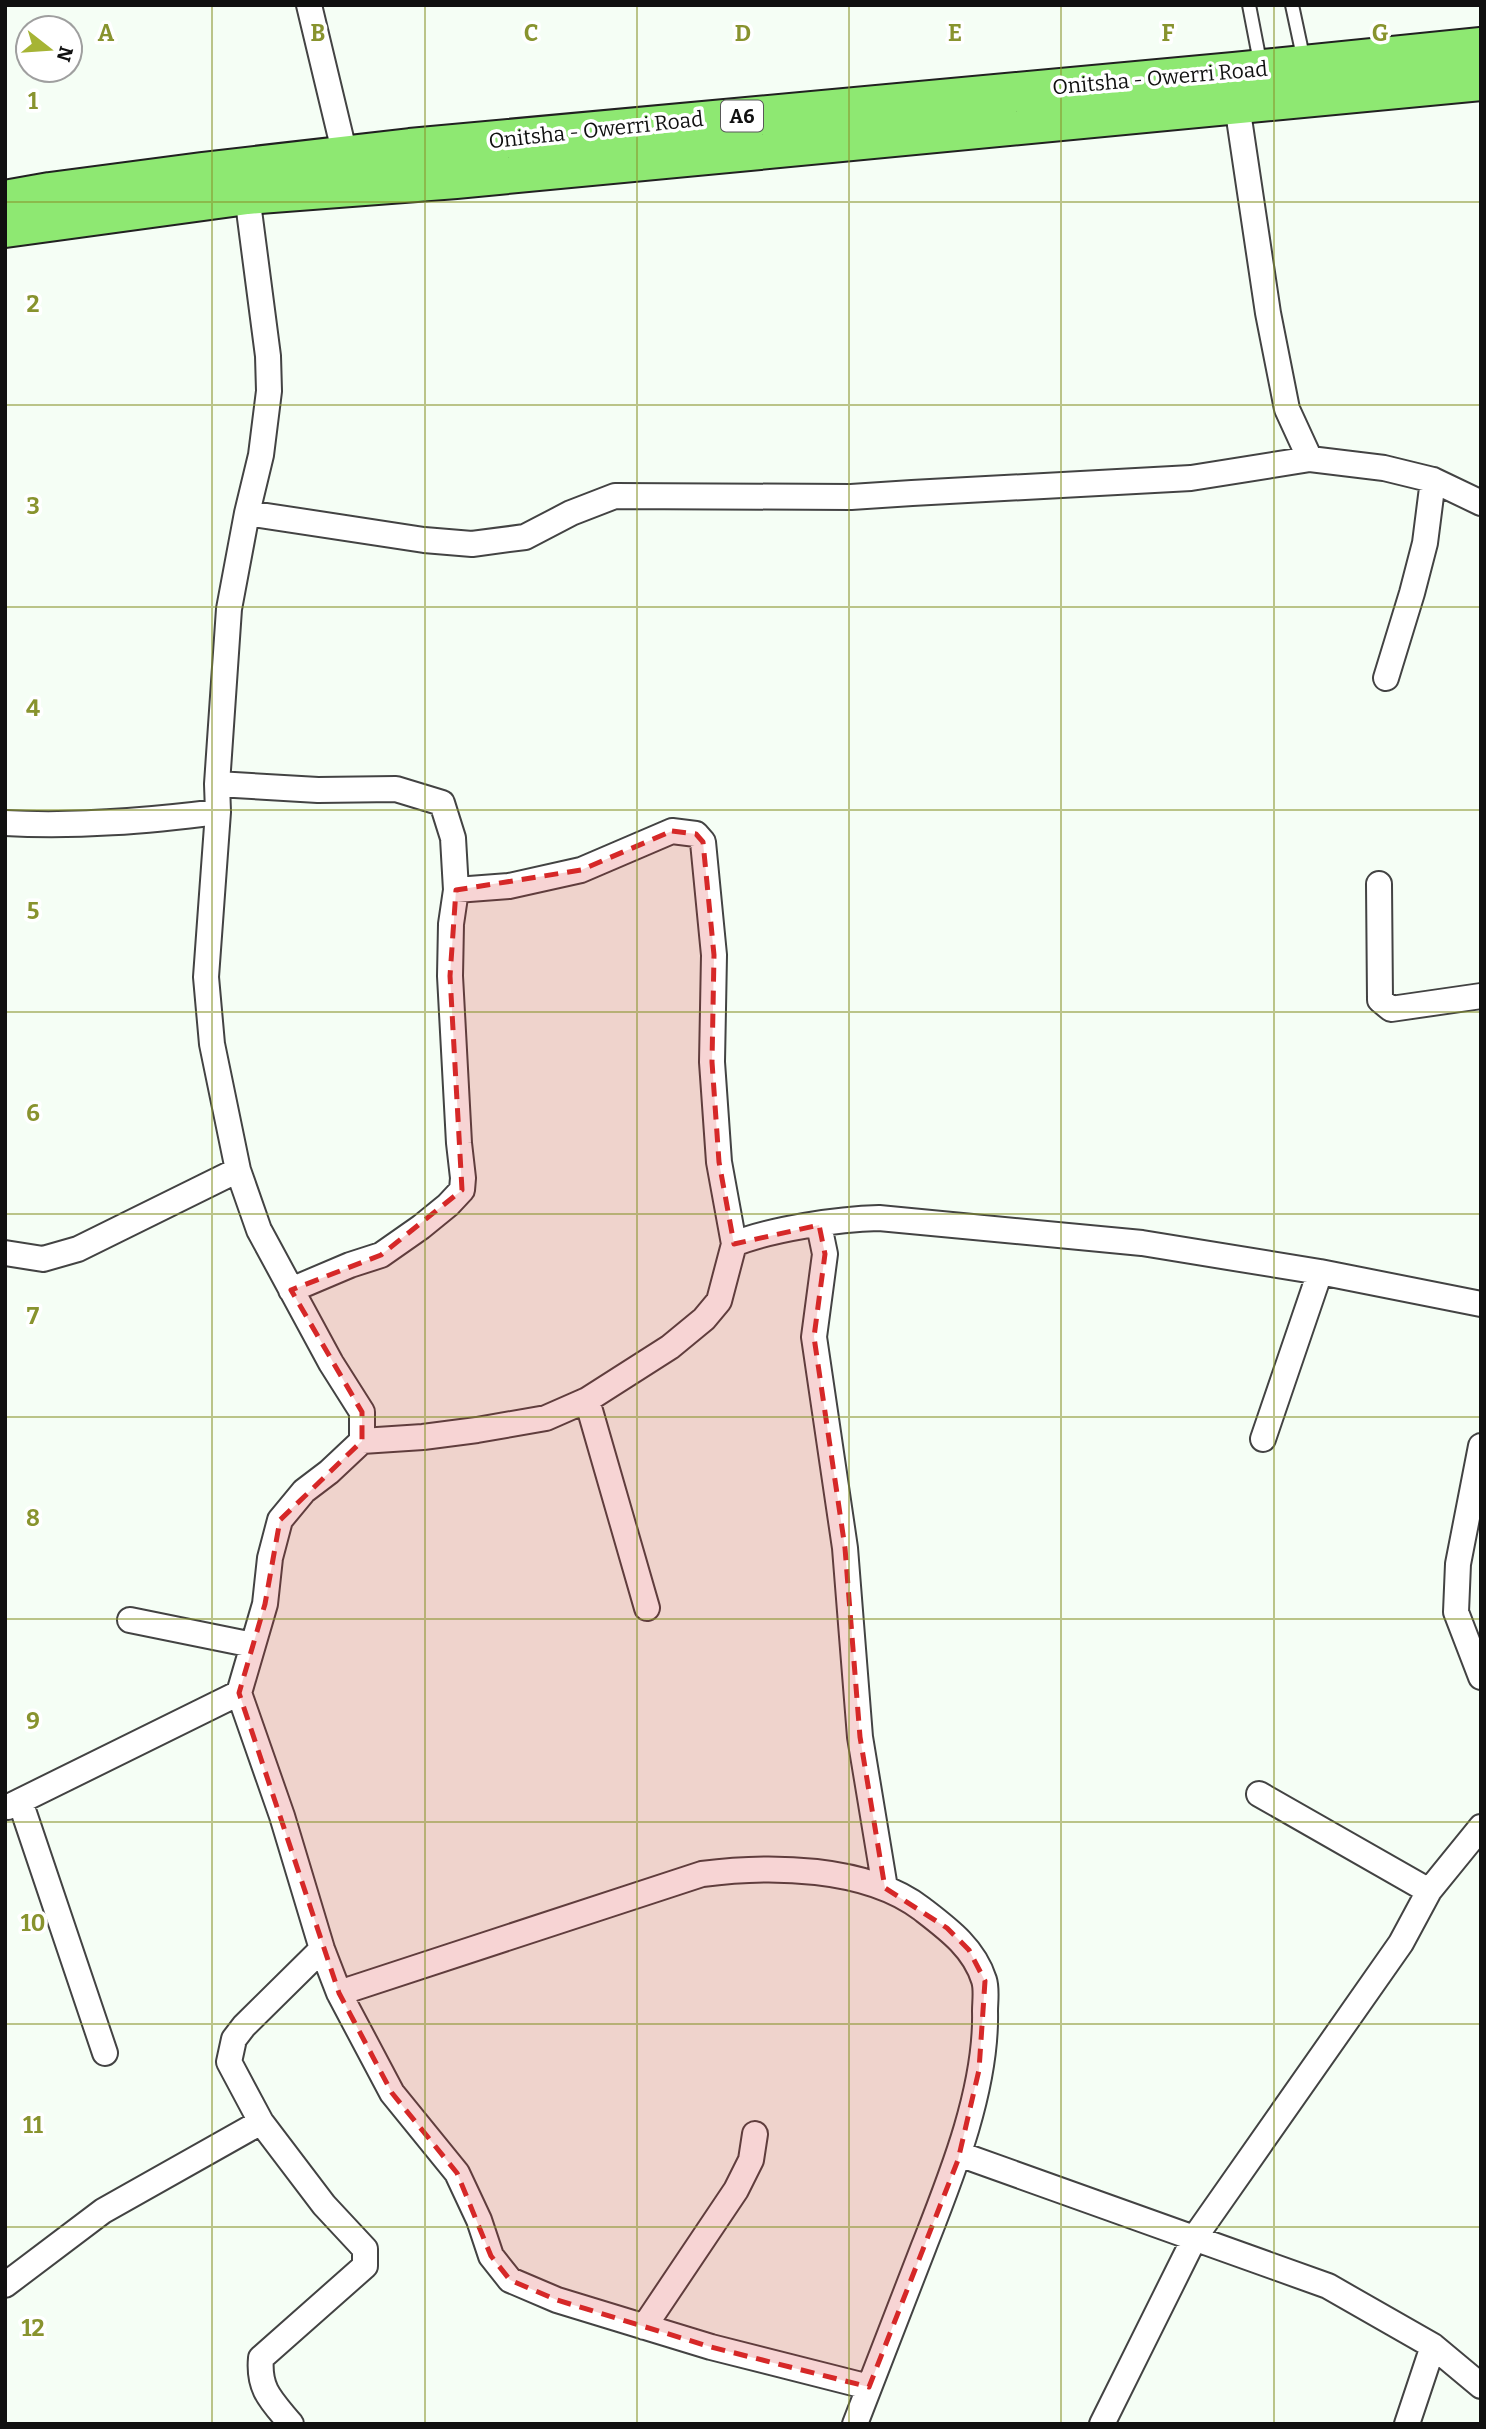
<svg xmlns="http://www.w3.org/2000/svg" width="1486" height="2429" viewBox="0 0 1486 2429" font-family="Bitter,serif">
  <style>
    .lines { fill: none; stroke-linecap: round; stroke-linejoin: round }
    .service-casing { stroke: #434343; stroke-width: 16 }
    .minor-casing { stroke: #434343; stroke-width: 28 }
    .trunk-casing { stroke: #212121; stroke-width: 42 }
    .service { stroke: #fff; stroke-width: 12 }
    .minor { stroke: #fff; stroke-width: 24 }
    .trunk { stroke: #8ee872; stroke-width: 38 }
    .marked { fill: #d62828; fill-opacity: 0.2; stroke: #d62828; stroke-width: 5; stroke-dasharray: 14 9; stroke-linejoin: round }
    .grid { fill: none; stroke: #88932e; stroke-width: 2; stroke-opacity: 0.55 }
    .labels { text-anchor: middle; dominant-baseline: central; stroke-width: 7; stroke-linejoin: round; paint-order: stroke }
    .shield { fill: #fff; stroke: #585858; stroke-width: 2 }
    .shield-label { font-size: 19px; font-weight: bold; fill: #101010 }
    .street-label { font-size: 21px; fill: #101010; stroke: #fff }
    .grid-label { font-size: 23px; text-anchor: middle; font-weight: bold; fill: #88932e; stroke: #fff; stroke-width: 7; stroke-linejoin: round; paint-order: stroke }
  </style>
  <rect width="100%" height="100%" fill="#f5fef5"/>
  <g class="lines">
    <g class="service-casing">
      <path id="service" d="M1249,5L1261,67
        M1292,5L1304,61"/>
    </g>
    <g class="minor-casing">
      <path id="minor" d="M309,5L345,155
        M1237,105L1268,313L1287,409L1310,459L1384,468L1433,480L1481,503
        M247,195L268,356L269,391L261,455L247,513L229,609L217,784L218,812L206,977L212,1044L238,1170L259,1230L331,1363L362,1412V1441L329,1472L304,1491L280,1520L270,1558L265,1604L239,1693L282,1816L322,1949L339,1993L392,2093L457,2173L479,2220L491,2256L510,2280L557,2300L711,2347L869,2387
        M247,513L424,540L472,544L525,537L571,513L615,496L851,497L912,493L1191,478L1310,459
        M1386,678L1412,593L1425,543L1433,480
        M217,784L318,790L396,789L442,803L453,838L456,890L451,924L450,976L459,1143L463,1178L462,1190L448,1205L421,1227L381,1255L350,1265L291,1290
        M5,823C77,827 147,821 218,812
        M1379,884L1380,1000L1391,1009L1481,996
        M819,1225L825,1254L814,1337L845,1548L860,1737L885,1888
        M734,1244C771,1229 838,1219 879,1218L1142,1243L1320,1272L1481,1304
        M5,1253L43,1259L78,1249L238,1170
        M587,1400L647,1608
        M1263,1439L1320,1272
        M362,1441L423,1437L477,1430L546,1418L587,1400L670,1347L704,1319L719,1301L734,1244L719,1162L712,1062L714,955L703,842L696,834L672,831L581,870L509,886L456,890
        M1481,1446L1458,1564L1456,1612L1481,1677
        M130,1620L253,1645
        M1259,1794L1429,1891
        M20,1801L105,2053
        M8,1807L239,1693
        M339,1993L702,1874C769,1865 866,1866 922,1909C948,1929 974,1948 984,1980C987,1989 985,2002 985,2011C987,2088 952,2175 924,2246C901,2305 878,2364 855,2424
        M959,2154L1328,2286L1433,2346L1481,2386
        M5,2285L103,2211L261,2122
        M644,2327L736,2190L751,2160L755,2134
        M291,2424C272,2401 258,2390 261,2358L365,2266V2249L324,2205L261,2122L229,2062L234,2039L244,2026L322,1949
        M1102,2424L1195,2237L1401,1943L1429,1891L1481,1827
        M1407,2424L1433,2346"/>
    </g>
    <g class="trunk-casing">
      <path id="trunk" d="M5,200L50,192L202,172L410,148L1234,72L1481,47
        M5,228L247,195L456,179L1481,81"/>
    </g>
    <use href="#service" class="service"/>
    <use href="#minor" class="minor"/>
    <use href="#trunk" class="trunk"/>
  </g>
  <path class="marked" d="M672,831L696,834L703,842L714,955L712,1062L719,1162L734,1244L819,1225L825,1254L814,1337L845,1548L860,1737L885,1888L947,1928L969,1950L985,1981L979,2070L958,2160L869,2387L711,2347L557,2300L510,2280L491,2256L457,2173L392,2093L339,1993L239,1693L265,1604L280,1520L362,1441V1412L291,1290L381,1255L462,1190L450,976L456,890L581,870Z"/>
  <path class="grid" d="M212,5V2424M425,5V2424M637,5V2424M849,5V2424M1061,5V2424M1274,5V2424M5,202H1481M5,405H1481M5,607H1481M5,810H1481M5,1012H1481M5,1214H1481M5,1417H1481M5,1619H1481M5,1822H1481M5,2024H1481M5,2227H1481"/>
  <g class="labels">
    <rect class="shield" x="721" y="100.5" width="42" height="31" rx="5"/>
    <g class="shield-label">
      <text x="742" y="116">A6</text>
    </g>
    <g class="street-label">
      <text transform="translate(1160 78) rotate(-5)">Onitsha - Owerri Road</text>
      <text transform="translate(596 130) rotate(-6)">Onitsha - Owerri Road</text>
    </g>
  </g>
  <g class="grid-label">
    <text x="106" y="41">A</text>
    <text x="318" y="41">B</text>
    <text x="531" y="41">C</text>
    <text x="743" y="41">D</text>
    <text x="955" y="41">E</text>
    <text x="1168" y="41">F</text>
    <text x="1380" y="41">G</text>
    <text x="33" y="109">1</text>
    <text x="33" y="312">2</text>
    <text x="33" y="514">3</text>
    <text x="33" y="716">4</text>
    <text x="33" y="919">5</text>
    <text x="33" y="1121">6</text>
    <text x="33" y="1324">7</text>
    <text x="33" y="1526">8</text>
    <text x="33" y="1729">9</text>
    <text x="33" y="1931">10</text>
    <text x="33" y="2133">11</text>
    <text x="33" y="2336">12</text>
  </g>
  <rect width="1486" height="2429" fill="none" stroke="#101010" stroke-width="14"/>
  <g transform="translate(49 49) rotate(107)"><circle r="33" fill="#ffffff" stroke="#9f9f9f" stroke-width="2"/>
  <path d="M0-5L12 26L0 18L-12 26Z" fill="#a6b435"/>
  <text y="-10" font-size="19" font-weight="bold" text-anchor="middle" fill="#101010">N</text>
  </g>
</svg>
